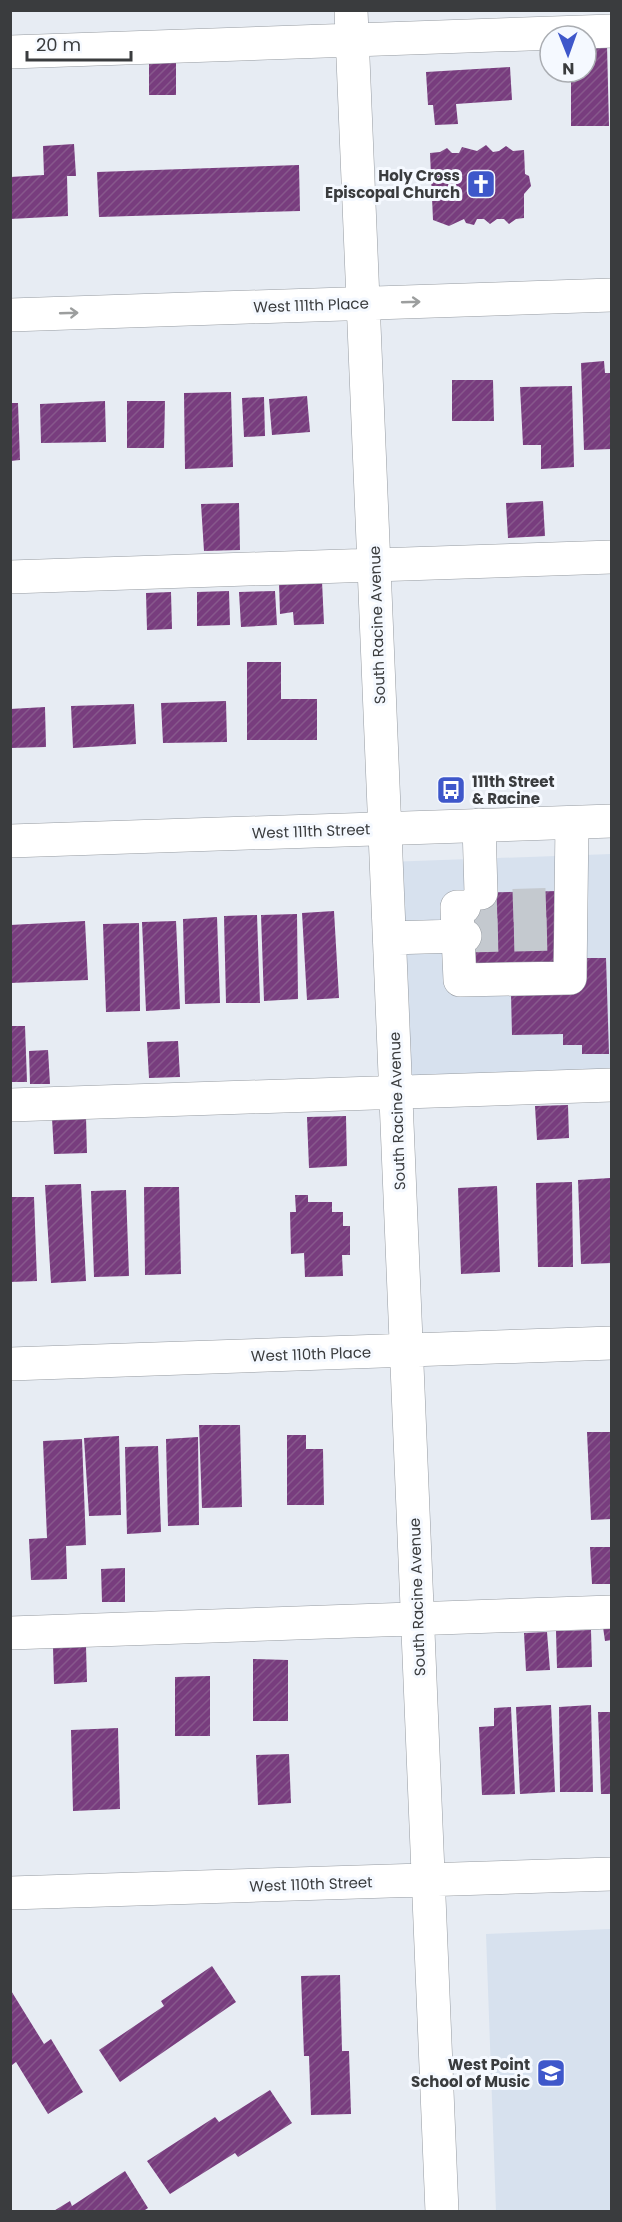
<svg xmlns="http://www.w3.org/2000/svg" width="622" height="2222" viewBox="0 0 622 2222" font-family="Poppins,sans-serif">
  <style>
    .built { fill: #d7e1ee }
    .building { fill: url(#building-hatch) }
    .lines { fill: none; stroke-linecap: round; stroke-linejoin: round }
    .minor-tunnel { stroke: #c4c9cf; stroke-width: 33; stroke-dasharray: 33 16; stroke-linecap: butt }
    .minor-casing { stroke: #969ba1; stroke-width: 34 }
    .major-casing { stroke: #969ba1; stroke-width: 34 }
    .minor { stroke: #fff; stroke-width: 33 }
    .major { stroke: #fff; stroke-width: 33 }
    .oneway { stroke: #9c9e9e }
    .labels { text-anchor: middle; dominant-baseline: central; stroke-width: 6; stroke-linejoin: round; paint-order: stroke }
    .poi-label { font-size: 15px; font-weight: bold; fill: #3a3c3e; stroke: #f5f9ff; text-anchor: end }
    .street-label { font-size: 15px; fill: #3a3c3e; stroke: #f5f9ff }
  </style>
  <defs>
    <pattern id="building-hatch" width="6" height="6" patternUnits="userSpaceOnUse" patternTransform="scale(1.5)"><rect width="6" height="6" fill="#783d7e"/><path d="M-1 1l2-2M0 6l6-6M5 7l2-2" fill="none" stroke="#87588c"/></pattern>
  </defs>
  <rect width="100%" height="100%" fill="#e7ecf3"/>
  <path class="built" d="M611,854V1078L395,1086L387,862Z
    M611,1929V2211H496L486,1934Z"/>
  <path class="building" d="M586,45H607L609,126H571V72H586Z
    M149,62H176V95H149Z
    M510,67L512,100L456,104L458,124L435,125L433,105H428L426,72Z
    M74,144L76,176H67L68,216L10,219V177L44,175L43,146Z
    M486,145L493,152L499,151L506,146L513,151L524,150L525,174L529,176L531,186L524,194V218L516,219L509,224L504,219H497L490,224L484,219H477L474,225L466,223L464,219L449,226L433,220L430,153L440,152L447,148L452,153H459L462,147L477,151Z
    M299,165L300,211L99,217L97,172Z
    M604,361L605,373H612V449L584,450L581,363Z
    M452,380H493L494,421H452Z
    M572,386L574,467L541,469V445H523L520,387Z
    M231,392L233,467L185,469L184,393Z
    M307,396L310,432L272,435L269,399Z
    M264,397L265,436L244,437L242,398Z
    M105,401L106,442L41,443L40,404Z
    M127,401H165L164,448H127Z
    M10,403H18L20,460L10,461Z
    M543,501L545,536L508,538L506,503Z
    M239,503L240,550L204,551L201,504Z
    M322,581L324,624L294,625L293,612L280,614L279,583Z
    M229,591L230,625L197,626V592Z
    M275,591L277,625L241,627L239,592Z
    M171,592L172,629L147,630L146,593Z
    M247,662H281V699H317V740H247Z
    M226,701L227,742L163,743L161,703Z
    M134,704L136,744L73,748L71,706Z
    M45,707L46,747L10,748V709Z
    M560,891L562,970L466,973L464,893Z
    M334,911L339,998L307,1000L302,913Z
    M297,914L298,999L264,1001L261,915Z
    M257,915L260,1003H226L224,916Z
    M217,917L220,1003L185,1004L183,919Z
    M85,921L88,980L10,983V925Z
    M176,921L180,1009L146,1011L142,922Z
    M139,923L140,1011L106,1012L103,924Z
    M578,958H606L609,1054H582V1045H563V1034L512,1035L511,994Z
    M10,1026H25L27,1082H10Z
    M178,1041L180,1077L149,1078L147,1042Z
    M48,1050L50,1084H30L29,1051Z
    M568,1105L569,1138L537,1140L535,1106Z
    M346,1116L347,1166L309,1168L307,1117Z
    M86,1117L87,1153L54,1154L52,1118Z
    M610,1178L612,1263L581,1264L578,1180Z
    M572,1182L573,1267H538L536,1183Z
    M81,1184L86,1281L51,1283L45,1185Z
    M497,1186L500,1272L461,1274L458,1188Z
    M144,1187H179L181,1274L145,1275Z
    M126,1190L129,1276L94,1277L91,1191Z
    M295,1195H308V1202H332V1212H343V1226H350V1255H342L343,1276L305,1277L304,1253L291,1254L290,1212H296Z
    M10,1197H34L37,1281L10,1282Z
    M199,1425H240L242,1507L202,1508Z
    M587,1432H612V1519L591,1520Z
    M287,1435H306V1449H323L324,1505H287Z
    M119,1436L121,1515L89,1516L84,1438Z
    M198,1437L199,1525L168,1526L166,1439Z
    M82,1439L86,1545L66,1546L67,1579L31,1580L29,1539L47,1538L43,1441Z
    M158,1446L161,1532L127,1534L125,1447Z
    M590,1547H612V1584H592Z
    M125,1568V1602H102L101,1569Z
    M612,1626V1640L605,1641L603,1627Z
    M591,1630L592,1667L557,1668L556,1631Z
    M547,1632L550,1670L526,1671L524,1633Z
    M86,1646L87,1682L54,1684L53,1647Z
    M253,1659L288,1660V1721H253Z
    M210,1676V1736H175V1677Z
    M551,1705L555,1792L520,1794L516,1707Z
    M591,1705L593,1792H560L559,1707Z
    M511,1707L515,1794L482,1795L479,1727L494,1726V1708Z
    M598,1712H612V1794H601Z
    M118,1728L120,1809L73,1811L71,1730Z
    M289,1754L291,1803L258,1805L256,1755Z
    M212,1966L236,2002L120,2082L99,2050L164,2006L161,2001Z
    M340,1975L342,2051H349L351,2114L311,2115L309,2056H304L301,1976Z
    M10,1989L44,2044L51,2039L83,2092L48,2114L16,2062L12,2065L10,2062Z
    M270,2090L292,2123L238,2157L235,2153L170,2194L147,2161L215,2117L219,2122Z
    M125,2171L148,2208L142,2212H52L70,2201L72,2206Z"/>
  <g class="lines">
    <path class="minor-tunnel" d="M464,907L560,904
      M465,936L561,934"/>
    <g class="minor-casing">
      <path id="minor" d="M351,10L442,2212
        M10,52L612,31
        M10,315L612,295
        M10,577L612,557
        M479,825L481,893
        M464,907H457L458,936H465
        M390,938L458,936L460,980L570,978L572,823
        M10,1105L612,1085
        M10,1364L612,1343
        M10,1633L612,1612
        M10,1893L612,1874"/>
    </g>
    <g class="major-casing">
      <path id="major" d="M10,841L612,821"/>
    </g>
    <use href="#minor" class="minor"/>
    <use href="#major" class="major"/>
  </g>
  <defs><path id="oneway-shaft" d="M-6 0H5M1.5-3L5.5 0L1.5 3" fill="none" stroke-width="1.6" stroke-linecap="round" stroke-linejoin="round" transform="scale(1.5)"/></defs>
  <g class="oneway">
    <use href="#oneway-shaft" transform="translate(411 302) rotate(-2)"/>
    <use href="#oneway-shaft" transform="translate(69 313) rotate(-2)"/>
  </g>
  <defs>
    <g id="church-square" transform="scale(1.5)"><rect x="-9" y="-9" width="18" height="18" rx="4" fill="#3e57ca" stroke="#f5f9ff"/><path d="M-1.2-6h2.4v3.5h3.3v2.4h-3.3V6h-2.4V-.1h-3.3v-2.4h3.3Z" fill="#fff"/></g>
    <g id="bus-square" transform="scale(1.5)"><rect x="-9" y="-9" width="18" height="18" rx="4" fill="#3e57ca" stroke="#f5f9ff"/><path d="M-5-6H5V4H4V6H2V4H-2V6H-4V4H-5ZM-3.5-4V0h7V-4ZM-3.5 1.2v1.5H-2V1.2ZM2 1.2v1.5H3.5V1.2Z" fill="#fff"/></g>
    <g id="school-square" transform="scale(1.5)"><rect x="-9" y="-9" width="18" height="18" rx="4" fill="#3e57ca" stroke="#f5f9ff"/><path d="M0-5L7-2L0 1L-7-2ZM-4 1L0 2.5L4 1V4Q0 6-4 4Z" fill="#fff"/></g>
  </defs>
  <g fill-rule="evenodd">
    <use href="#church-square" x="481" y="184"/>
    <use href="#bus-square" x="451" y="790"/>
    <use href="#school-square" x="551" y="2073"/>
  </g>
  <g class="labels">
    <g class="poi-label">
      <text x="460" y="175">Holy Cross<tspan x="460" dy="17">Episcopal Church</tspan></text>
      <text x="472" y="781" text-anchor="start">111th Street<tspan x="472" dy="17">&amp; Racine</tspan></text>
      <text x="530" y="2064">West Point<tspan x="530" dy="17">School of Music</tspan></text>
    </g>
    <g class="street-label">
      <text transform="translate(311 305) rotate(-2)">West 111th Place</text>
      <text transform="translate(377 625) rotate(-92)">South Racine Avenue</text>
      <text transform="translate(311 831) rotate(-2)">West 111th Street</text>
      <text transform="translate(397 1111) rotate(-92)">South Racine Avenue</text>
      <text transform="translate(311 1354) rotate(-2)">West 110th Place</text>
      <text transform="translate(417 1597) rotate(-92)">South Racine Avenue</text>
      <text transform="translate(311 1884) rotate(-2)">West 110th Street</text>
    </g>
  </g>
  <rect width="622" height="2222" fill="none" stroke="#3a3c3e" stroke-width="24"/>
  <g transform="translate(568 54) rotate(179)"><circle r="28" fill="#f5f9ff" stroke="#aaadb2" stroke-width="1.5"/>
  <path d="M0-4.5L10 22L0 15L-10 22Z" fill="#3e57ca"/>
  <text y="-9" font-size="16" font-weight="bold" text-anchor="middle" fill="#3a3c3e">N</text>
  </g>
  <path d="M27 51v9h104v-9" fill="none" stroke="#3a3c3e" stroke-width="3"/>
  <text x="36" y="51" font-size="18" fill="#3a3c3e" stroke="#f5f9ff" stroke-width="4.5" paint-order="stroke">20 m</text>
</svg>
